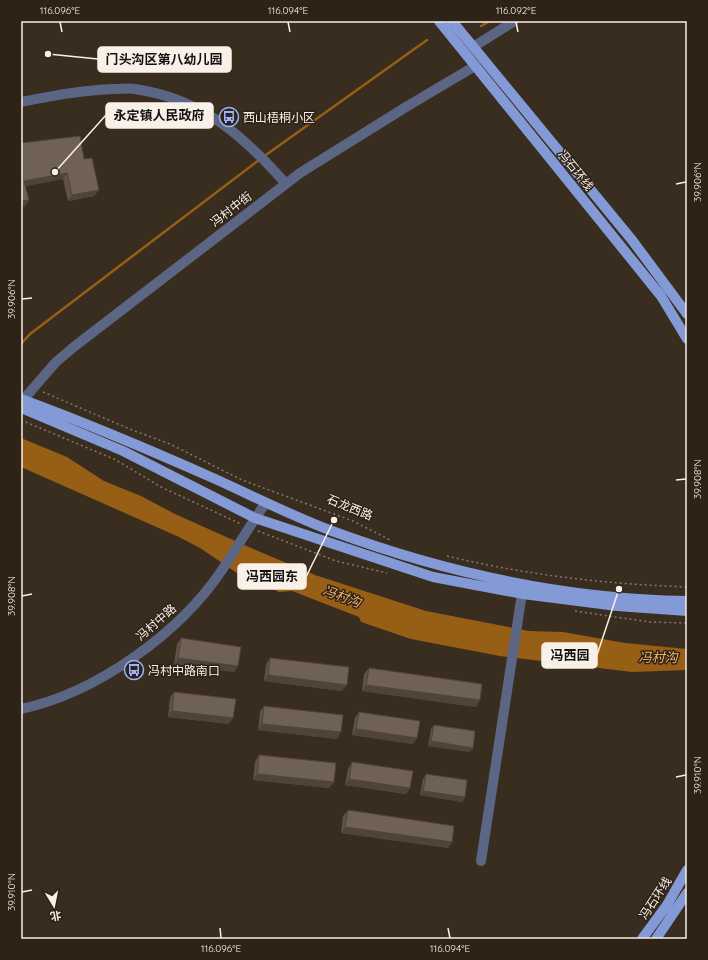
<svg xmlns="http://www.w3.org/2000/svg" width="708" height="960" viewBox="0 0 708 960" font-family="Quicksand,'Noto Sans SC',sans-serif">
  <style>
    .water { fill: #975e15 }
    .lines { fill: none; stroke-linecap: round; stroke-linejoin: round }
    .stream { stroke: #975e15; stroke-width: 2.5 }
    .path { stroke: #84796e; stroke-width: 1.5; stroke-dasharray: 2 3; stroke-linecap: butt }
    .minor { stroke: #5a6683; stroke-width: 10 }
    .major { stroke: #839ad6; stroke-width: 10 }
    .wall { fill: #5f5347 }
    .shaded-wall { fill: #4e443a }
    .building { fill: #6f6153; stroke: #4e443a }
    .ticks { fill: none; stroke: #f9f0e8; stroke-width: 1.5 }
    .labels { text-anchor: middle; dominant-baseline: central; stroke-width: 3; stroke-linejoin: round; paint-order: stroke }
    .poi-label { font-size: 12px; fill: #f9f0e8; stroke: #2f2317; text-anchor: start }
    .street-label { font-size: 12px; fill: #f9f0e8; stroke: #2f2317 }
    .water-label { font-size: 13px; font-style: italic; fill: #f6b673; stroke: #2f2317 }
    .leader { fill: none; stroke: #f9f0e8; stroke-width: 1.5 }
    .callout-dot { fill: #f9f0e8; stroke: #2f2317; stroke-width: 1.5 }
    .callout { fill: #f9f0e8; stroke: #f9f0e8; stroke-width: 1.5 }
    .callout-label { font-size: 13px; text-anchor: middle; font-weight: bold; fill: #111 }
    .neatline { fill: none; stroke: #f9f0e8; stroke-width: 1.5 }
    .ticks-label { font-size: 10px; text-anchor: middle; fill: #f9f0e8 }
  </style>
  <rect width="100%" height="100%" fill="#392d20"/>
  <path class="water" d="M21,438L67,457L104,481L141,496L175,514L251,548L315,575L426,611L529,631L563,632L625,643L687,649V670L632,672L500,656L411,639L361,622L359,617L292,591L279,592L237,573L200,548L179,537L21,467Z"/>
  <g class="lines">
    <path class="stream" d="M481,26L490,21
      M263,157L427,40
      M21,344L30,334L259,160"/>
    <path class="path" d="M43,392L132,430L170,444L242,480L353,521L392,541
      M21,420L116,460L161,487L241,524
      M258,531L336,561L387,573
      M447,556C526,575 606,584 687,587
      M575,611L649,622L687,623"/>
    <path class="minor" d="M473,47L513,22L512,21
      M21,102C52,96 82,90 114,89C121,89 129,88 135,89C202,99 243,135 286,184
      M23,400L56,362L75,346L300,173L406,107L475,66
      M21,709C96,693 179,634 222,570C237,548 250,525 265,504
      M481,861L523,587"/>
    <path class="major" d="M439,21L661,296L687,339
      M452,21L632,240L687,314
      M21,399C86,423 150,450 213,478C253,496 292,516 332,531C446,573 566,599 687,601
      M21,408L123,451L255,518L433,577L523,594L617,606L687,611
      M642,939L667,905L687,870
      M656,939L687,893"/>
  </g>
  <path class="wall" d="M21,143L84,159L99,190L94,196L68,201L63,179L25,186L29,200L25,206Z
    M181,638L238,666L234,672L174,664L177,644Z
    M270,658L342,691L264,681L266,664Z
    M369,668L480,700L476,707L362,691L364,674Z
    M174,692L229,724L168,717L170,698Z
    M264,706L337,739L258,730L260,712Z
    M359,712L413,744L352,735L355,718Z
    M434,725L470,752L428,746L431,729Z
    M259,755L334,782L329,788L253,780L255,762Z
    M352,762L410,788L406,794L345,785L348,769Z
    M426,774L465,797L462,802L420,795L423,779Z
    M348,810L452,842L448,848L341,833L343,816Z"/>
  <path class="shaded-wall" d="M67,173L63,179L21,187L24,181Z
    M99,190L94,196L68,201L72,195Z
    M29,200L25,206L21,207V201Z
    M178,658L238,666L234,672L174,664Z
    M268,675L347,685L342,691L264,681Z
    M366,685L480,700L476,707L362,691Z
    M172,711L233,718L229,724L168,717Z
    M262,724L341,732L337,739L258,730Z
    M356,729L417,738L413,744L352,735Z
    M431,741L473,748L470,752L428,746Z
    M257,774L334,782L329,788L253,780Z
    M349,779L410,788L406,794L345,785Z
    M423,791L465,797L462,802L420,795Z
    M345,827L452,842L448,848L341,833Z"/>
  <path class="building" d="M80,136L84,159L92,158L99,190L72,195L67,173L24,181L29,200L21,201V143Z
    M181,638L241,647L238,666L178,658Z
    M270,658L349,667L347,685L268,675Z
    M369,668L482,684L480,700L366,685Z
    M174,692L236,699L233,718L172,711Z
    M264,706L343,715L341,732L262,724Z
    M359,712L420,721L417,738L356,729Z
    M434,725L475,731L473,748L431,741Z
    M259,755L336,763L334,782L257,774Z
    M352,762L413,771L410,788L349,779Z
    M426,774L467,780L465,797L423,791Z
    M348,810L454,826L452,842L345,827Z"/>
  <path class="ticks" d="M60,22L62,32M288,22L290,32M516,22L518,32M676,184L686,182M22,299L32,298M676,480L686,479M22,596L32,594M676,777L686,775M22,892L32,890M220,928L221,938M448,928L450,938"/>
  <defs>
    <g id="bus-ring" transform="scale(1)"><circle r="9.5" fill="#2f2317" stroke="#9ab5fd" stroke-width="1.5"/><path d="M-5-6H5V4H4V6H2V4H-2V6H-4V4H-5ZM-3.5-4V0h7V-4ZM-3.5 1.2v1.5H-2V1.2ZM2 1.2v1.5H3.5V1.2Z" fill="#9ab5fd"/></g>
  </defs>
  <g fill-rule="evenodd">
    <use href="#bus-ring" x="229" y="117"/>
    <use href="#bus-ring" x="134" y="670"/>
  </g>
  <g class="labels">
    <g class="poi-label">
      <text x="243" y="117">西山梧桐小区</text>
      <text x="148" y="670">冯村中路南口</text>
    </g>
    <g class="street-label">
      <text transform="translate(576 170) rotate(51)">冯石环线</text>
      <text transform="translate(231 209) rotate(-38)">冯村中街</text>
      <text transform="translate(350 507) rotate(22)">石龙西路</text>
      <text transform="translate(156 622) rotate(-41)">冯村中路</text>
      <text transform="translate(655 898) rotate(-57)">冯石环线</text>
    </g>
    <g class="water-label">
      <text transform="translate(342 596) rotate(20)">冯村沟</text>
      <text transform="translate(658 657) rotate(1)">冯村沟</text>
    </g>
  </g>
  <path class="leader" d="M48 54L98 59M55 172L106 115M334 520L306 577M619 589L597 655"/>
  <g class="callout-dot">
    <circle cx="48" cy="54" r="4"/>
    <circle cx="55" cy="172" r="4"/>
    <circle cx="334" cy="520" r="4"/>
    <circle cx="619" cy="589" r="4"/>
  </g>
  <g class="callout">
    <rect x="98" y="47" width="133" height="25" rx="4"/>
    <rect x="106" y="103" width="107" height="25" rx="4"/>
    <rect x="238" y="564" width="68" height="25" rx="4"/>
    <rect x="542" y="643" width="55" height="25" rx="4"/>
  </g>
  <g class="callout-label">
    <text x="164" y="64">门头沟区第八幼儿园</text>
    <text x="159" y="120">永定镇人民政府</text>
    <text x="272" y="581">冯西园东</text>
    <text x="570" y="660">冯西园</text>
  </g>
  <rect width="708" height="960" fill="none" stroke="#2f2317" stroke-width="44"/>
  <g transform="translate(54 906) rotate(170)" stroke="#2f2317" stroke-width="3" paint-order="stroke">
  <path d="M0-3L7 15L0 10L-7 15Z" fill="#f9f0e8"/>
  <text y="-6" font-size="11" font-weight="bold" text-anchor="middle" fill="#f9f0e8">北</text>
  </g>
  <rect x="22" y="22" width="664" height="916" class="neatline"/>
  <g class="ticks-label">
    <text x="60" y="14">116.096°E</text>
    <text x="288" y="14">116.094°E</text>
    <text x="516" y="14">116.092°E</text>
    <text transform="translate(697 182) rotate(-90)" y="4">39.906°N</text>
    <text transform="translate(11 299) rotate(-90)" y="4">39.906°N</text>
    <text transform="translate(697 479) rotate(-90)" y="4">39.908°N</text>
    <text transform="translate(11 596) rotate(-90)" y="4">39.908°N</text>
    <text transform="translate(697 775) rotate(-90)" y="4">39.910°N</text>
    <text transform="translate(11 892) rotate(-90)" y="4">39.910°N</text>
    <text x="221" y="952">116.096°E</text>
    <text x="450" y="952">116.094°E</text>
  </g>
</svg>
